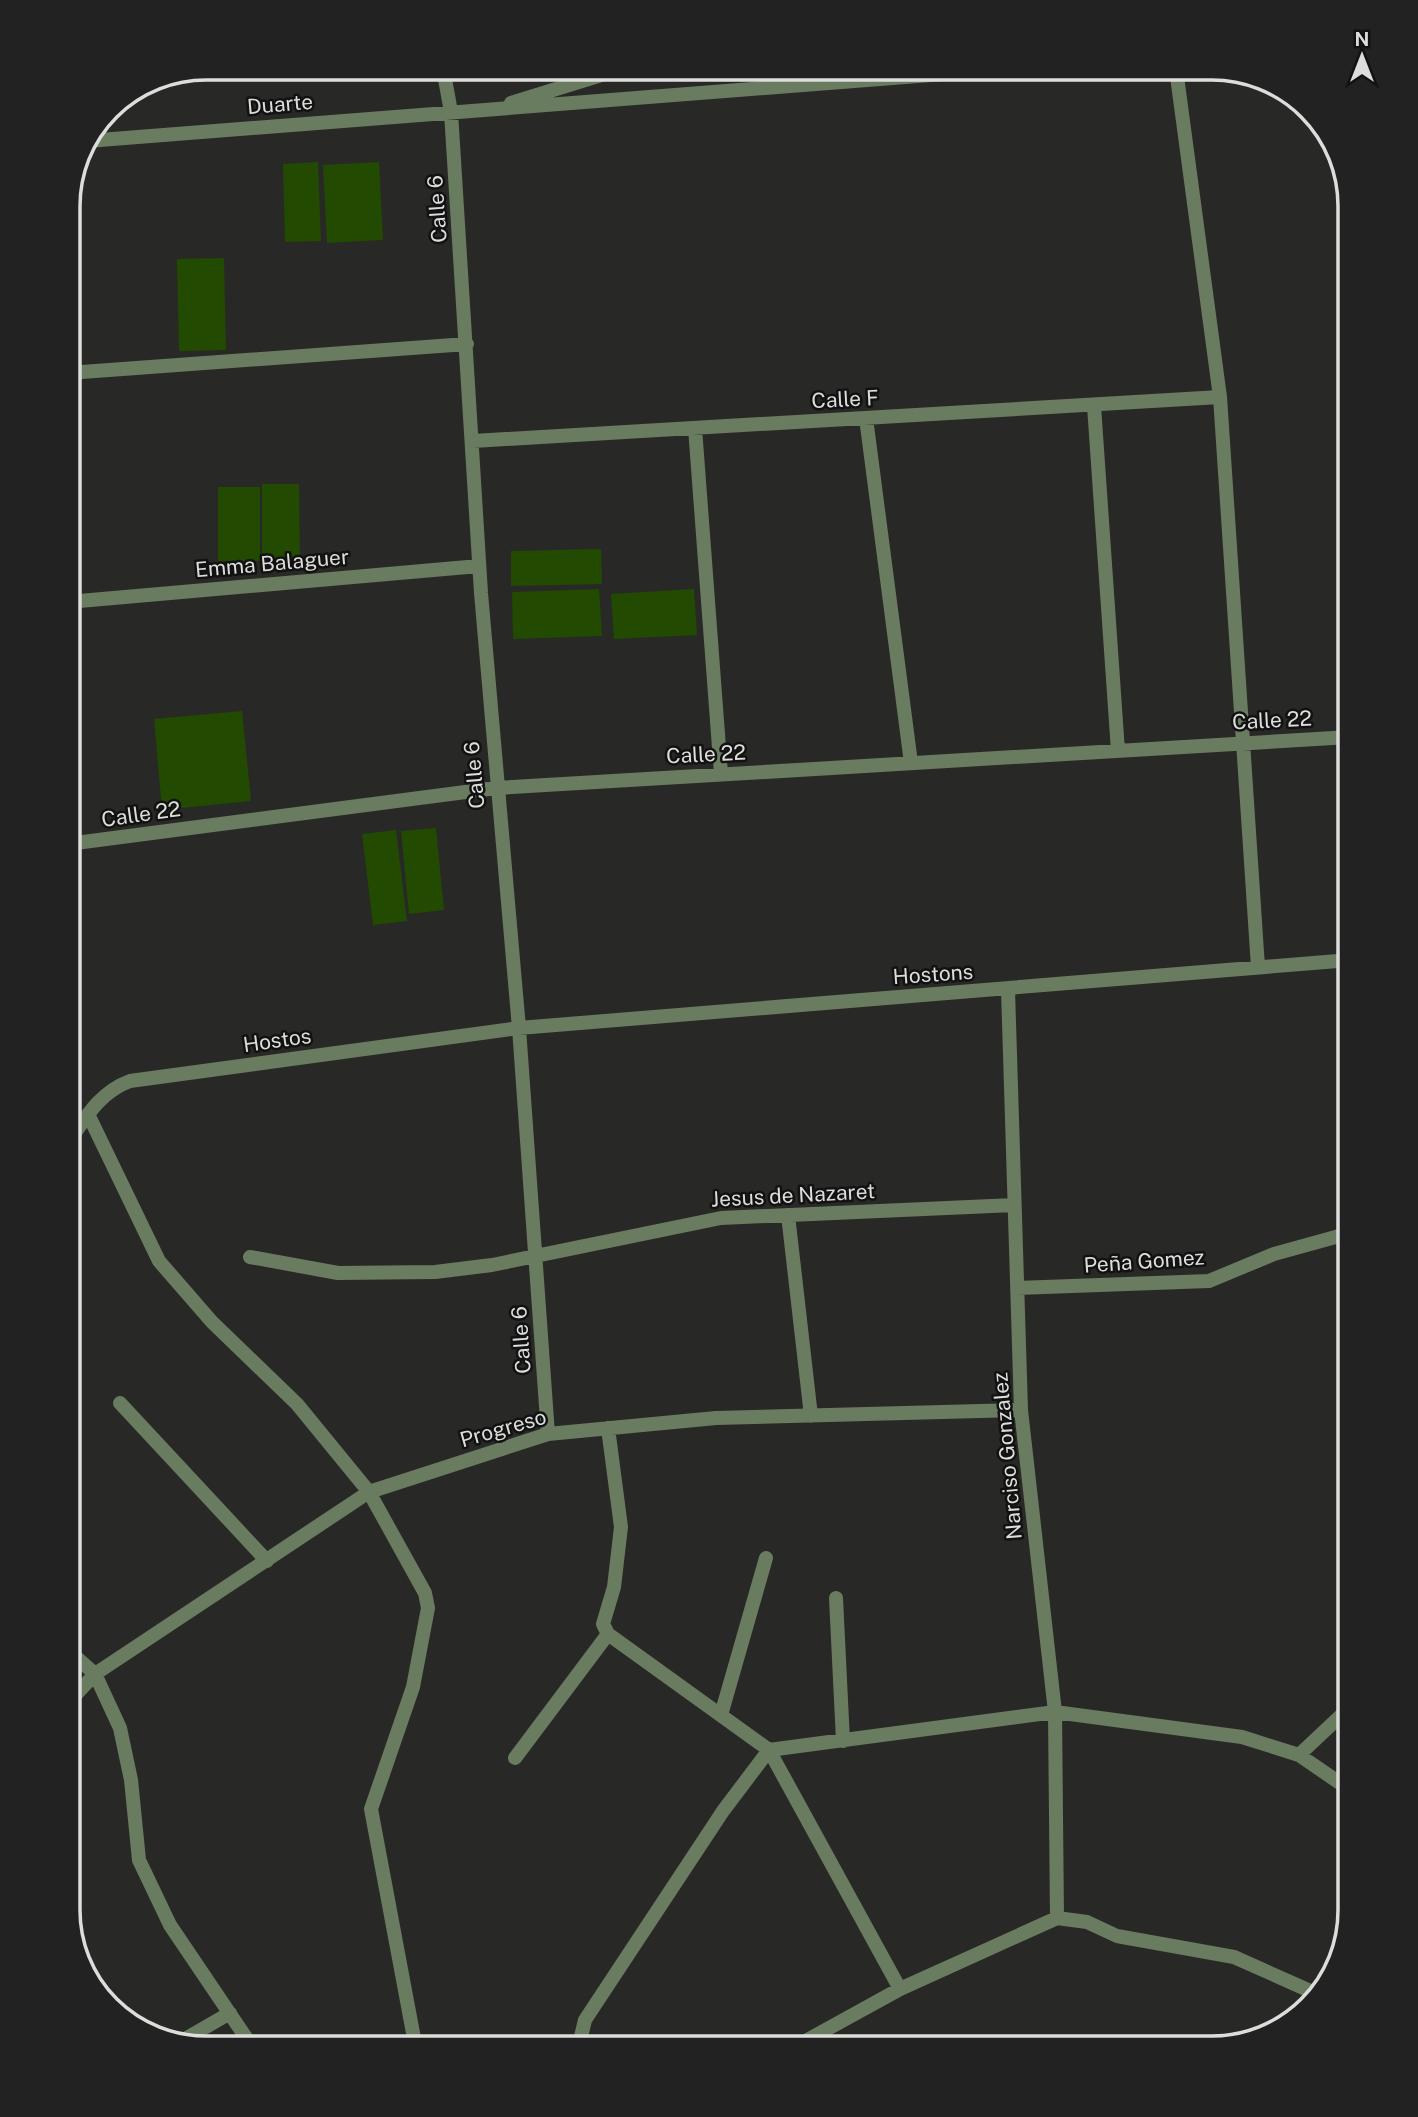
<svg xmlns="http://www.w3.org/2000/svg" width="1418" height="2117" viewBox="0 0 1418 2117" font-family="'Public Sans',sans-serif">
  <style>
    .building { fill: #224a01 }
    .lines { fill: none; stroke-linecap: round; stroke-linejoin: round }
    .street { stroke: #697c60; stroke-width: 14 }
    .labels { text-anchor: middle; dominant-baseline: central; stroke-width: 5; stroke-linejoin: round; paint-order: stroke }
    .street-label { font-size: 21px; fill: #dddedc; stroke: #111211 }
    .rim { fill: none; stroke: #dddedc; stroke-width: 3.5 }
  </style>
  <rect width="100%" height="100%" fill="#282927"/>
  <path class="building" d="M318,162L321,241L285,242L283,164Z
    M379,162L383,240L327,243L323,165Z
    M224,258L226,350L179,351L177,259Z
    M262,484H299L300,559H262Z
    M218,487H260V561H218Z
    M601,549L602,584L511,586V551Z
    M599,589L602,636L513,639L512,592Z
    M694,589L697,635L614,639L611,594Z
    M242,711L251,801L162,810L154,719Z
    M436,828L444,910L409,914L401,831Z
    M396,830L407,921L373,925L362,834Z"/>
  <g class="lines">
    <path class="street" d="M443,68L451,112L481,593L519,1028L548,1434
      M1176,69L1220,397L1258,967
      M511,103L624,68
      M87,141L1021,68
      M68,373L467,344
      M1094,406L1118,751
      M866,418L911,763
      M695,428L721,774
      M473,441L1220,397
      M68,602L479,566
      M68,844L496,788L1350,737
      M1008,990L1021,1410L1055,1712L1057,1918
      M88,1114L159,1261L212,1322L297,1404L369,1492L425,1593L428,1608L413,1687L371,1809L416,2049
      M68,1143C86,1117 100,1092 130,1081L519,1028L1350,960
      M788,1215L811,1416
      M250,1257L338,1273L435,1272L492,1265L721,1218L1014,1205
      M1017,1288L1209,1281L1274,1254L1350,1233
      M120,1403L267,1561
      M608,1428L621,1527L614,1587L603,1624L608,1634L769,1750L900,1989
      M836,1598L843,1741
      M68,1650L95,1674L120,1728L131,1780L139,1860L170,1925L253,2048
      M68,1703L95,1674L369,1492L548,1434L716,1418L1021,1410
      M721,1715L766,1558
      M1299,1755L1350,1790
      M515,1758L608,1634
      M180,2042L230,2013
      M578,2049L585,2020L723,1811L769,1750L1055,1712L1242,1737L1299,1755L1350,1707
      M791,2049L900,1989L1057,1918L1087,1922L1117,1936L1234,1957L1317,1994"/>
  </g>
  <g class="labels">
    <g class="street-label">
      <text transform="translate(280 104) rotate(-5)">Duarte</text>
      <text transform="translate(437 209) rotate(-94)">Calle 6</text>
      <text transform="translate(845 399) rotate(-3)">Calle F</text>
      <text transform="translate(272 563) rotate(-5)">Emma Balaguer</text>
      <text transform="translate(1272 720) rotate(-3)">Calle 22</text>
      <text transform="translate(706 754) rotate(-3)">Calle 22</text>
      <text transform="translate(474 775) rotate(-95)">Calle 6</text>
      <text transform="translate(141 814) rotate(-8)">Calle 22</text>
      <text transform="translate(933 974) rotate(-4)">Hostons</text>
      <text transform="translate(277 1040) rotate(-8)">Hostos</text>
      <text transform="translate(793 1195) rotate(-3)">Jesus de Nazaret</text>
      <text transform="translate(1144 1261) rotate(-4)">Peña Gomez</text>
      <text transform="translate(521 1340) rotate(-94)">Calle 6</text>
      <text transform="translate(503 1428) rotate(-16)">Progreso</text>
      <text transform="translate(1007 1456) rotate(-95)">Narciso Gonzalez</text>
    </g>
  </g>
  <path d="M0 0H1418V2117H0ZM206 80H1212A126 126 0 0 1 1338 206V1910A126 126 0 0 1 1212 2036H206A126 126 0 0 1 80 1910V206A126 126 0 0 1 206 80Z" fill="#212221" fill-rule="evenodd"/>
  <path class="rim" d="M206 80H1212A126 126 0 0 1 1338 206V1910A126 126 0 0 1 1212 2036H206A126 126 0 0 1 80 1910V206A126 126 0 0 1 206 80Z"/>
  <g transform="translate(1362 56)" stroke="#111211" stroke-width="5" paint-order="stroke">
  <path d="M0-5L12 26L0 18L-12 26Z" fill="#dddedc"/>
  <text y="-10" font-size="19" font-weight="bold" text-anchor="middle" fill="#dddedc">N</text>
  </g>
</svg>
